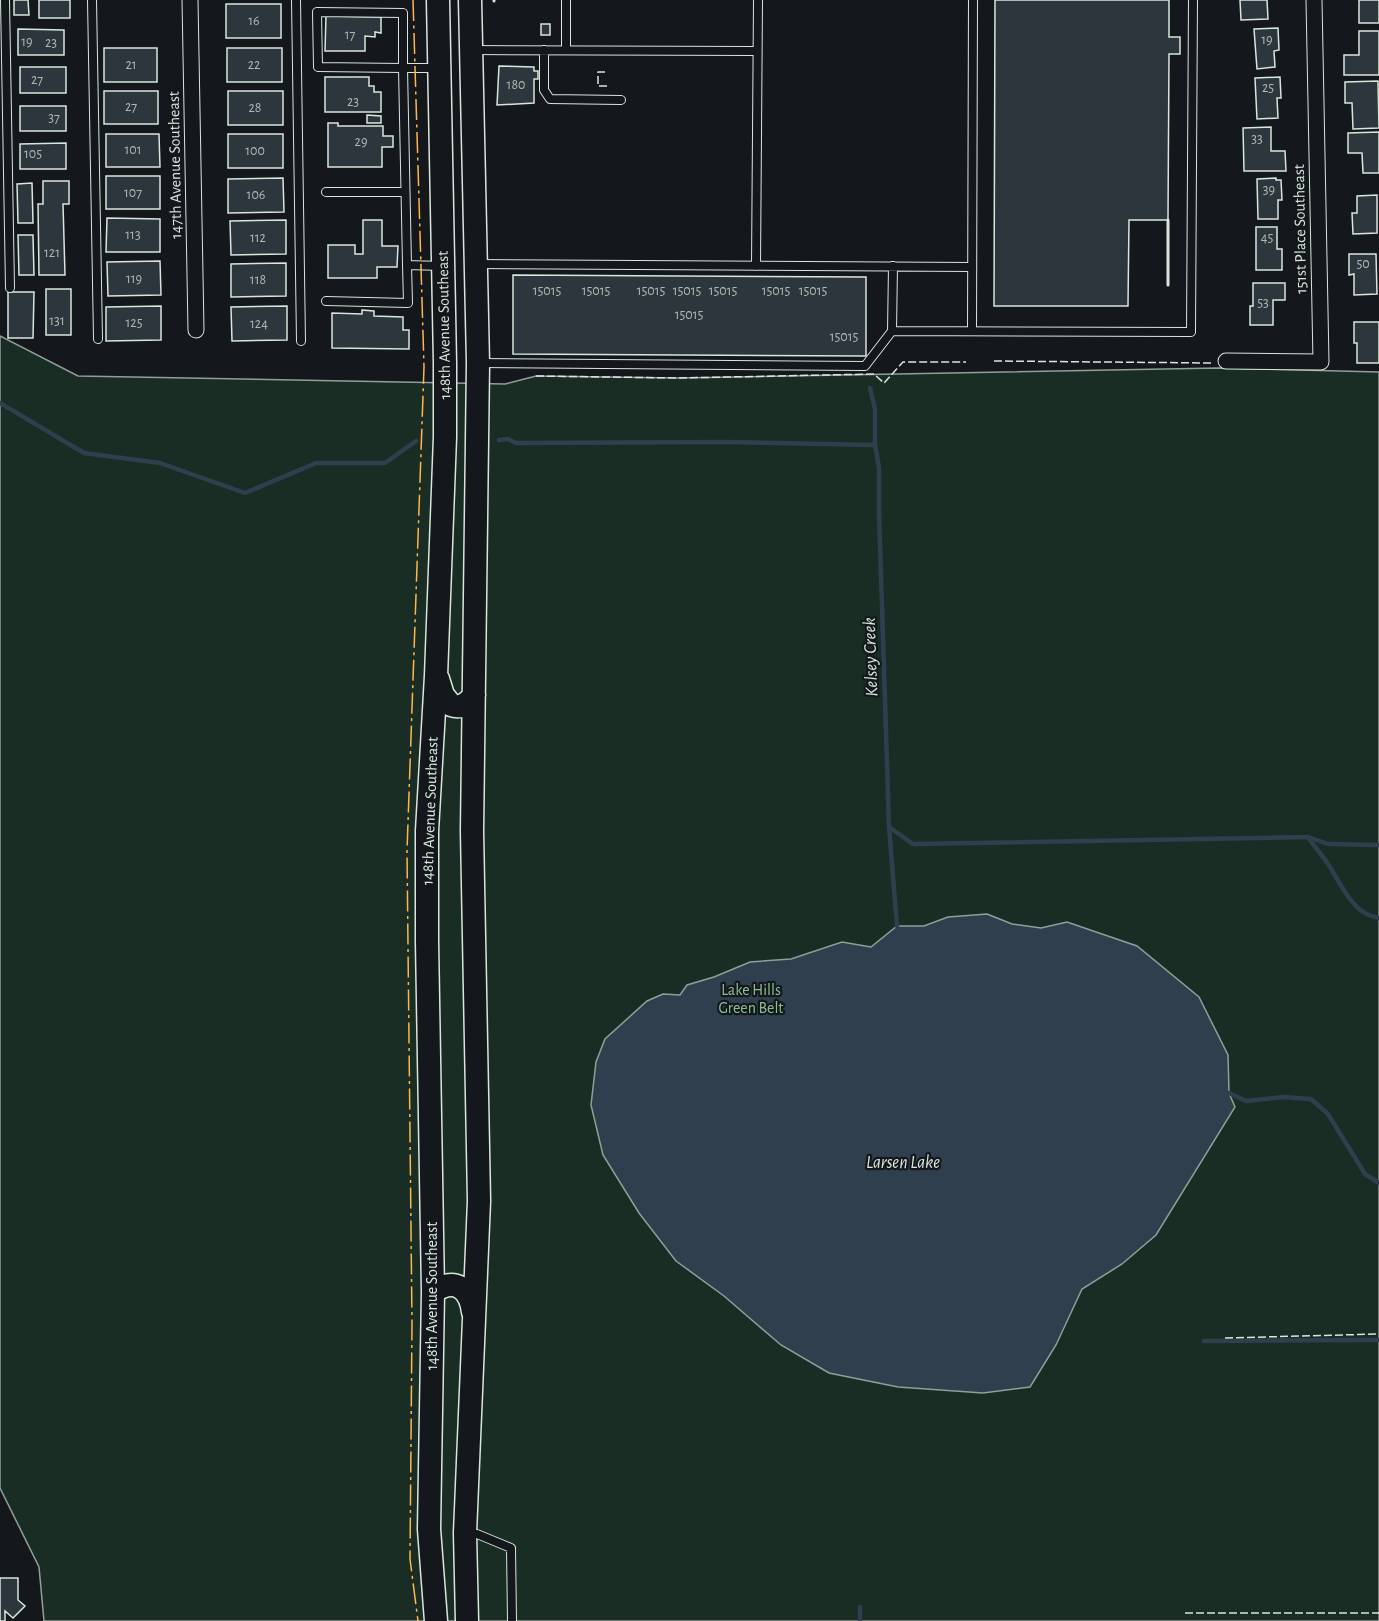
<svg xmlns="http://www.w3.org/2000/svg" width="1379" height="1621" viewBox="0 0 1379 1621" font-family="'Alegreya Sans',sans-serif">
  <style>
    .green { fill: #1a2d24; stroke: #939e99; stroke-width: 1.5 }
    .water { fill: #2f3f4d; stroke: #939e99; stroke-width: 1.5 }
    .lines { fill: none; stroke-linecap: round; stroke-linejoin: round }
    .stream { stroke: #2f3f4d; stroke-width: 4.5 }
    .building { fill: #2c363c; stroke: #d8e6dc; stroke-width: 1.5 }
    .lane-casing { stroke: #d8e6dc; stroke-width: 10 }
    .street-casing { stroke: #d8e6dc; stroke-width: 17 }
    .primary-casing { stroke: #d8e6dc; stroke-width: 25 }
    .lane { stroke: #14181c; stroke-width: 8 }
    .street { stroke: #14181c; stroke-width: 15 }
    .primary { stroke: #14181c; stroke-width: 22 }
    .fence { stroke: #d8e6dc; stroke-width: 1.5; stroke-dasharray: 8 3; stroke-linecap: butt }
    .wall { stroke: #d8e6dc; stroke-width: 3 }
    .power { stroke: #ffb74d; stroke-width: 1.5; stroke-dasharray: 21 4.5 3 4.5; stroke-linecap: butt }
    .labels { text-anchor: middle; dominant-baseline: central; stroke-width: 4.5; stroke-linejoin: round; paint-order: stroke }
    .number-label { font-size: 14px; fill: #adbab4 }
    .street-label { font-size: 16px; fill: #d8e6dc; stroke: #14181c }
    .park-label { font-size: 16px; fill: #8ac095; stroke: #14181c }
    .water-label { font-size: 18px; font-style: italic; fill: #d8e6dc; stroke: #14181c }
  </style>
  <rect width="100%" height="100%" fill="#14181c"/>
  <path class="green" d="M0,336L78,376L505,384L536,376L679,378L1218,368L1379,372V1621H44L39,1567L0,1488Z"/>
  <path class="water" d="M987,914L1012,924L1041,928L1067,922L1137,946L1199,997L1228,1055L1229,1093L1235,1107L1156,1235L1122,1264L1082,1289L1056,1345L1030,1387L983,1393L898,1387L829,1373L781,1345L724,1296L676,1261L639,1213L603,1155L591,1105L596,1062L605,1039L647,1001L663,994L680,995L687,985L714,977L750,962L791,959L842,942L871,947L897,926H924L948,917Z"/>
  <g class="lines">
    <path class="stream" d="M870,388L875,409V445L879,468V512L889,827L897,926
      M0,403L84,453L160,463L245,493L316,463H385L416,441
      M499,440L508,439L516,443L726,442L875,445
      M889,827L913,844L1308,837L1328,844L1379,845
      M1308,837C1314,846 1322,855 1328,864C1342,885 1351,913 1379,918
      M1229,1093L1246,1101L1283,1097L1311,1099L1328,1114L1365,1174L1379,1183
      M1204,1341L1379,1340
      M860,1607V1621"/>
  </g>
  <path class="building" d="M14,0H28L29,15H14Z
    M39,0H70V18H39Z
    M995,0H1169V37H1180V54H1169L1168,220H1129L1128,306H994Z
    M1240,0H1267L1268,19L1241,20Z
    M1359,0H1379V23H1359Z
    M226,4H281V38H226Z
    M326,16L381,17V33L375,32V37L365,36V51H325Z
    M541,24H550V35H541Z
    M1278,28L1279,50L1274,51L1275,67L1257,69L1254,29Z
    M18,29L64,30V55H18Z
    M1359,31H1379V75H1344V55H1359Z
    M104,48H157V82H104Z
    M227,48H282V82H227Z
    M499,66L534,67V71H538V79H534V103L497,105Z
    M20,67H66V93H20Z
    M325,77H369V86H374V92H381V112H325Z
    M1280,77L1281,98H1277L1278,118L1257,119L1255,78Z
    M1378,81L1379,128L1353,129L1352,103H1345V82Z
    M104,91H158V124H104Z
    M228,91H283V125H228Z
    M20,106H66V131H20Z
    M367,115L381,116V123H367Z
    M328,123H338V126H383V136H393V147H382V167H328Z
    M1271,127V151H1285L1286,171H1244L1243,128Z
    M1379,132V173H1363L1362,153H1348V133Z
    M106,134H159L160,167H106Z
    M228,134H283V168H228Z
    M66,143V169H20V144Z
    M106,176H160V209H106Z
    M283,178L284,212L228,213V179Z
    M1276,178V180H1281L1282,200H1278V219H1258L1257,179Z
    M43,181H69V204H63L65,275H39L38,204H43Z
    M32,183L33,223H18L17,184Z
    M1377,195V233L1353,234L1352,213H1357V196Z
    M107,218L160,219V252H106Z
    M286,220V254L231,255L230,221Z
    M363,220H382V246H398L397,267H377V278H328V245H355V254H363Z
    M1256,227H1277V249H1282V270H1256Z
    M18,235H33L34,275H19Z
    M1349,254H1376L1377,294L1354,295V274L1349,275Z
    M160,261L161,295L108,296L107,262Z
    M286,263V296L231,297V264Z
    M513,275L866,277V356L513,354Z
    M1253,283H1285V300H1273V325H1250V306H1253Z
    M46,289H71V335H46Z
    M8,292H34L33,338H8Z
    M161,306V340L106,341V307Z
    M287,306V340L232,341L231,307Z
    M362,310L374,311V316L403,317V330H409V349L332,348V313L362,314Z
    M1354,322H1379V363H1357V343H1354Z
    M0,1578H18V1600L25,1606L13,1618L5,1611V1621H0Z"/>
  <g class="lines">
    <g class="lane-casing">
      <path id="lane" d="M5,0L10,288
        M92,0L98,339
        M296,0L301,341
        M566,0V50
        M317,12L403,13V68L318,67Z
        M472,50L757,51
        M544,50V90L550,99L621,100
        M326,192H405
        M477,264L972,267
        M407,265L403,68H436
        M756,266L758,0
        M326,301L408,303L407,265L442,266
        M892,331L893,266
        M972,331L973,0
        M480,363L865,366L892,331L1191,332L1193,0
        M466,1533L477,1534L511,1548L512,1621"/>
    </g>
    <g class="street-casing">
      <path id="street" d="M190,0L196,330
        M1226,361L1321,362L1314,0"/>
    </g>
    <g class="primary-casing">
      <path id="primary" d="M438,679L443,695L451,705C462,709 468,703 474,695
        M433,1292C455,1277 470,1288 473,1312
        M436,1621L429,1529L433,1292L427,941V831L436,676L445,437V363L438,0
        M467,1621L465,1533L479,1201L472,831L478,363L470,0"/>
    </g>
    <use href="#lane" class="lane"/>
    <use href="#street" class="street"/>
    <use href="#primary" class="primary"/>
    <path class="fence" d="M607,86H598V72H608
      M994,361L1213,363
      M536,376L679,378L874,374L884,383L903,362H966
      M1225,1338L1379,1334
      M1185,1613H1379"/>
    <path class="wall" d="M494,0V1
      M1168,285V220"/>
    <path class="power" d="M413,0L424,367L407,851L412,1323L410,1559L418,1621"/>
  </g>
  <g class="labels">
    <g class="number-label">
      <text x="254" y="21">16</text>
      <text x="350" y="35">17</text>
      <text x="1267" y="40">19</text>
      <text x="27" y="42">19</text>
      <text x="51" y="43">23</text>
      <text x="131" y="65">21</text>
      <text x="254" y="65">22</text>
      <text x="37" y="80">27</text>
      <text x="516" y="85">180</text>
      <text x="1268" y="88">25</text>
      <text x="353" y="102">23</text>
      <text x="131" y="107">27</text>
      <text x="255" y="108">28</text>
      <text x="54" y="118">37</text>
      <text x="1257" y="139">33</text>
      <text x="361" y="142">29</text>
      <text x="133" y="150">101</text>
      <text x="255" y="151">100</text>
      <text x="33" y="154">105</text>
      <text x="1269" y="190">39</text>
      <text x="133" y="193">107</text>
      <text x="256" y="195">106</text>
      <text x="133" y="235">113</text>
      <text x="258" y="238">112</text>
      <text x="1267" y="238">45</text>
      <text x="52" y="253">121</text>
      <text x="1363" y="264">50</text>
      <text x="134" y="279">119</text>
      <text x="258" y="280">118</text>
      <text x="547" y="291">15015</text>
      <text x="596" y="291">15015</text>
      <text x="651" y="291">15015</text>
      <text x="687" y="291">15015</text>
      <text x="723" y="291">15015</text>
      <text x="776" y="291">15015</text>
      <text x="813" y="291">15015</text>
      <text x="1263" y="303">53</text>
      <text x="689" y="315">15015</text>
      <text x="57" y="321">131</text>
      <text x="134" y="323">125</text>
      <text x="259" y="324">124</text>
      <text x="844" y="337">15015</text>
    </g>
    <g class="street-label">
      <text transform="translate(175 165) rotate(-91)">147th Avenue Southeast</text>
      <text transform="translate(1300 229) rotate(-91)">151st Place Southeast</text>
      <text transform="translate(444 325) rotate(-91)">148th Avenue Southeast</text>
      <text transform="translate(430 811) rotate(-88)">148th Avenue Southeast</text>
      <text transform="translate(432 1296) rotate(-90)">148th Avenue Southeast</text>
    </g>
    <g class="park-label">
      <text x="751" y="990">Lake Hills<tspan x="751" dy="18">Green Belt</tspan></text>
    </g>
    <g class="water-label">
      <text transform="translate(871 657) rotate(-92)">Kelsey Creek</text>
      <text x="903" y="1163">Larsen Lake</text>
    </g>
  </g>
</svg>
